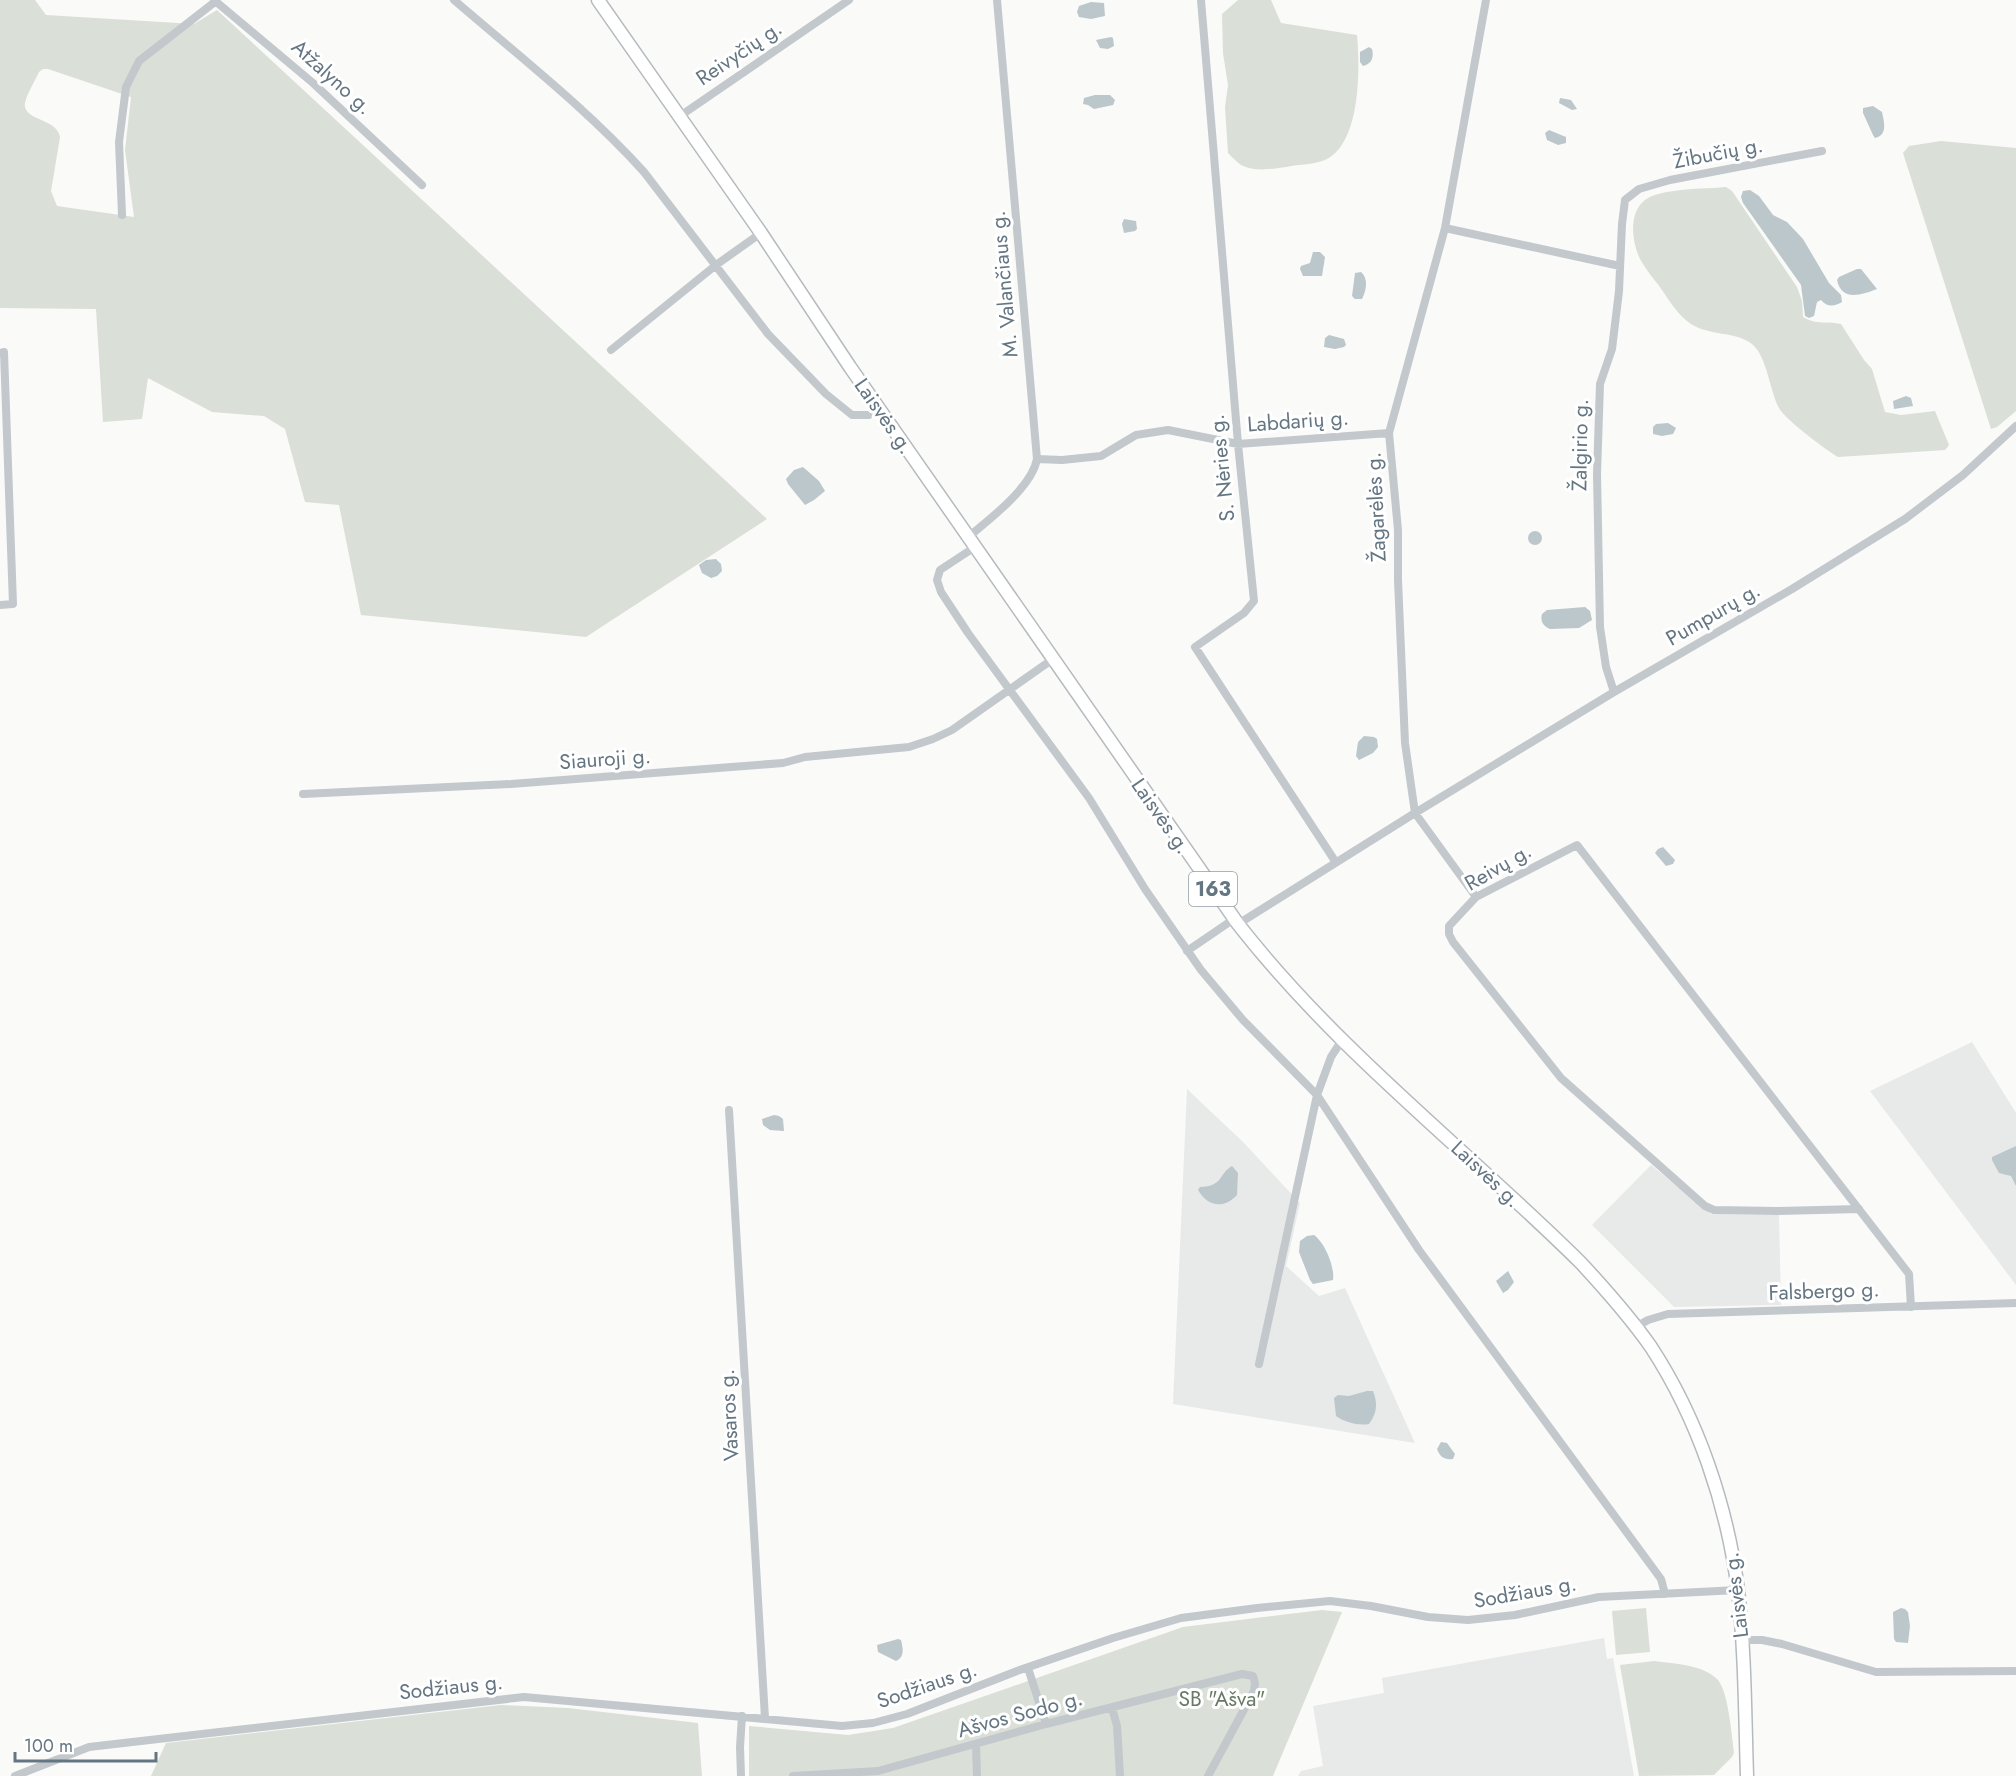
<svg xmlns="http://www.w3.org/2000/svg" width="2016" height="1776" viewBox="0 0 2016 1776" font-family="Jost,sans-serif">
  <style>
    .built { fill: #e8e9e9 }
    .green { fill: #dadfd7; fill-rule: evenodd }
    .water { fill: #bbc7cb }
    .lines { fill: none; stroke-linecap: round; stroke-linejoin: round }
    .primary-casing { stroke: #b5babe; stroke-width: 15 }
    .minor { stroke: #c3c8cc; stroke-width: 8 }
    .primary { stroke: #fff; stroke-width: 12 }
    .labels { text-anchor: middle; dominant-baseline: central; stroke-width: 6; stroke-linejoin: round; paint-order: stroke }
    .shield { fill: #fff; stroke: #939fa8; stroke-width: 1.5 }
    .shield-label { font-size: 20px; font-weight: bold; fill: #657683 }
    .street-label { font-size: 21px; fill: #657683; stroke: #fff }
    .park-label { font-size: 21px; fill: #687a64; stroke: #fff }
  </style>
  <rect width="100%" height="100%" fill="#fafaf8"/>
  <path class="built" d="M1972,1042L2016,1113V1285L1870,1091Z
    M1187,1089L1243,1142L1300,1203L1286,1266L1319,1296L1345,1288L1415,1443L1173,1404Z
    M1651,1165L1711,1214L1779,1215L1781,1305L1674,1307L1592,1225Z
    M1604,1638L1607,1659L1613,1658L1634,1776H1298L1301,1771L1323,1766L1313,1706L1384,1693L1382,1678Z"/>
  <path class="green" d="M0,0H35L46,15L194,24L217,10L767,519L586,637L361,615L339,505L305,502L285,429L264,416L212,412L148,378L142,419L103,422L96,309L0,308ZM43,69H48L131,97L125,150L134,217L57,206L51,191L60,137C57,118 22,121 25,103C27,93 35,81 39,72Z
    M1238,0H1271L1281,23L1357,35C1360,67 1361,141 1327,159C1315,165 1299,164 1286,167C1273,169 1254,172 1241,165C1237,162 1232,157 1228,153L1225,107L1228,85L1223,53L1222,14Z
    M1941,141L2016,148V411L1997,427L1991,429L1903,153L1909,146Z
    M1726,187L1732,191L1797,287L1802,301L1803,317C1818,326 1825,320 1841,324L1864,360L1872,369L1885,412L1901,415L1935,411L1949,445L1945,450L1838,457C1826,450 1789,422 1781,411C1770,396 1768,357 1752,344C1735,331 1709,336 1691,324C1679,316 1670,302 1662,290C1655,280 1646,270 1640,259C1632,242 1628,213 1645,200C1661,188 1705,189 1726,187Z
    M1646,1608L1650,1652L1616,1655L1612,1611Z
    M1322,1610L1342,1612L1273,1776H749V1726L848,1735L893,1728L1183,1627Z
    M1654,1661C1675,1664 1701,1664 1717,1679C1728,1689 1732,1737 1734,1753L1732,1757L1714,1775L1639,1776L1620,1665Z
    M501,1705L568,1708L698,1723L702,1776H151L166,1743Z"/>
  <path class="water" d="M1091,2L1104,3L1105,16L1091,19L1079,17L1077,12L1079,6Z
    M1111,37L1113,38L1114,46L1108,49L1100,48L1096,40Z
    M1369,47L1372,49C1374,57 1372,64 1363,66L1360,62V52Z
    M1095,95H1110L1115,100L1113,105L1094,109L1088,105L1083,104L1084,98Z
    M1560,98L1571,100L1577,109L1572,110L1559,103Z
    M1873,106L1882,112C1884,122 1888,135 1875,138L1873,135L1863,113V108Z
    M1549,130L1566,137V143L1558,145L1547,140L1545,133Z
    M1750,190L1759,196L1773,215L1787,222L1803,239L1829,283L1841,295L1842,302C1834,307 1827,307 1821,300L1817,302L1814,316L1809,318L1805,316L1801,285L1743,203L1741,197L1743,191Z
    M1124,219L1136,221L1137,229L1135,231L1124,233L1122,224Z
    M1313,252H1320L1325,257L1322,276H1303L1300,269L1301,266L1310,263Z
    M1857,269H1861L1877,289C1861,295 1842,302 1837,280L1839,277Z
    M1361,272C1369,279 1366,291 1362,299H1355L1352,296L1355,273Z
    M1329,335L1344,339L1346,345L1344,347L1335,349L1324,347L1325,338Z
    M1906,396L1911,398L1913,406L1894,409L1893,401Z
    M1668,423L1676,428L1673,434L1662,436L1653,434V427L1656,424Z
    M803,467L819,481L825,491L814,500L805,505L788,484L786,479L794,470Z
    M1528 538a7 7 0 1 1 14 0a7 7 0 1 1-14 0Z
    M716,559L721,564L722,571L717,576L711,578L702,573L699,565L706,560Z
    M1585,607L1590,611L1592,620L1579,628L1550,629C1543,626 1540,621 1542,614L1547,610Z
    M1364,736L1374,737L1377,739L1378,747L1373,753L1359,760L1356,756L1358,742Z
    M1663,847L1675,860L1673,864L1666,866L1655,853L1658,849Z
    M774,1115L779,1116L783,1119L784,1131L770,1130L763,1125L762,1119Z
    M2016,1146V1186L2011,1176L1999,1173L1992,1160V1157Z
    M1232,1166L1238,1173L1237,1195C1224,1209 1208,1207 1198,1190L1200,1187C1224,1186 1218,1174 1232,1166Z
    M1314,1235C1325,1243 1335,1267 1333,1280L1313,1284L1310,1280L1299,1252L1300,1241L1307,1236Z
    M1508,1271L1514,1282L1508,1290L1503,1293L1496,1281Z
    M1367,1391H1373C1378,1404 1377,1413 1369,1424C1358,1426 1344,1422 1336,1416L1334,1398L1338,1395L1349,1396Z
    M1441,1442L1447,1443L1455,1454L1453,1459C1444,1460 1440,1457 1437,1449Z
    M1901,1608L1905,1609L1908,1612L1910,1626L1908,1643L1896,1642L1894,1639L1893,1612Z
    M898,1639L901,1640C903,1648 905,1657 896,1661L878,1652L877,1645Z"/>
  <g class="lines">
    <g class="primary-casing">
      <path id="primary" d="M598,0L761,233L850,367L1238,924C1337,1051 1467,1150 1581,1263C1606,1290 1630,1317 1651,1347C1698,1419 1727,1505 1738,1590C1745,1651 1745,1714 1747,1776"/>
    </g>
    <path class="minor" d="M214,0L313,83L422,185
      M454,0C519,56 587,109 644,172L768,334L826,394L852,415H869L879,407
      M1201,0L1238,444L1254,601L1244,613L1195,647L1335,861
      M680,116L849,0
      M122,215L119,142L126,87L139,61L216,1
      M1445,228L1620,266
      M611,350L716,265L761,233
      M0,353L4,352L13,604L0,605
      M1037,459L1062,460L1101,456L1136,435L1168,430L1238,444L1389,433
      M968,537C990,519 1032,487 1037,459L997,0
      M975,547L940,570L937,580L941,592L968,633L1089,798L1145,889L1201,970L1243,1020L1317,1095L1419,1250L1661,1579L1665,1594
      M1614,692L1606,667L1600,627L1597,474L1600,384L1612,349L1619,291L1622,224L1625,200L1639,189L1670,180L1822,151
      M303,794L511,784L783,763L805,757L909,747L933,739L952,730L1053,659
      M1476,897L1415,813L1614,692L1792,589L1905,519L1963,475L2016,426
      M1238,924L1415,813L1405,743L1398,580V530L1389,433L1445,228L1486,0
      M1187,951L1234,919
      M729,1110L765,1718
      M1859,1209L1778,1211L1714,1210L1705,1206L1561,1078L1453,942L1449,934V926L1476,897L1577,845L1909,1274L1911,1307
      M1636,1327L1648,1320L1668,1314L2016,1303
      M1259,1364L1317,1095L1331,1057L1342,1040
      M1742,1640H1762L1782,1644L1876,1672L2016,1671
      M1028,1668L1046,1724
      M1112,1708L1117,1726L1120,1776
      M976,1745L977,1776
      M15,1776L89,1747L524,1697L842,1726L873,1723L907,1714L1017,1671L1113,1638L1181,1618L1257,1608L1330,1601L1371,1606L1428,1617L1468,1620L1515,1615L1599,1597L1738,1590
      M741,1776L740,1747L742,1716
      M793,1776L878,1771L1046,1724L1242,1674L1253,1676L1255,1683L1254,1691L1208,1776"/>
    <use href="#primary" class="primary"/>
  </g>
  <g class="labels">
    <rect class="shield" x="1189" y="872" width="48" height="34" rx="4.5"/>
    <g class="shield-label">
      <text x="1213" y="889">163</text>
    </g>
    <g class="street-label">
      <text transform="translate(739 53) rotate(-34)">Reivyčių g.</text>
      <text transform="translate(332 77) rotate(42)">Atžalyno g.</text>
      <text transform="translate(1718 153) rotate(-11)">Žibučių g.</text>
      <text transform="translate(1004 284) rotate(-95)">M. Valančiaus g.</text>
      <text transform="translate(884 416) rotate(55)">Laisvės g.</text>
      <text transform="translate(1298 421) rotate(-4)">Labdarių g.</text>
      <text transform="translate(1580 445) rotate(-89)">Žalgirio g.</text>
      <text transform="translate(1222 468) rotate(-96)">S. Nėries g.</text>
      <text transform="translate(1376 507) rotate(-93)">Žagarėlės g.</text>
      <text transform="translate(1713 614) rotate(-30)">Pumpurų g.</text>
      <text transform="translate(605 759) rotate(-4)">Siauroji g.</text>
      <text transform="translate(1161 816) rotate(55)">Laisvės g.</text>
      <text transform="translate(1498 867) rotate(-30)">Reivų g.</text>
      <text transform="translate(1486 1174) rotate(43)">Laisvės g.</text>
      <text transform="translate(1824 1291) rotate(-2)">Falsbergo g.</text>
      <text transform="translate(729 1415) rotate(-93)">Vasaros g.</text>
      <text transform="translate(1525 1592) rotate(-10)">Sodžiaus g.</text>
      <text transform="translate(1736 1595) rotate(-97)">Laisvės g.</text>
      <text transform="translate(927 1685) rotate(-19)">Sodžiaus g.</text>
      <text transform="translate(451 1687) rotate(-6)">Sodžiaus g.</text>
      <text transform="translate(1020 1714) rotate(-15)">Ašvos Sodo g.</text>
    </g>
    <g class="park-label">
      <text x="1222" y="1699">SB "Ašva"</text>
    </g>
  </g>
  <path d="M15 1752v9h141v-9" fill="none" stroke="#657683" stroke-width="3"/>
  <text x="24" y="1752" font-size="18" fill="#657683" stroke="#ffffff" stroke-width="4.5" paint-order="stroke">100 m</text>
</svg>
